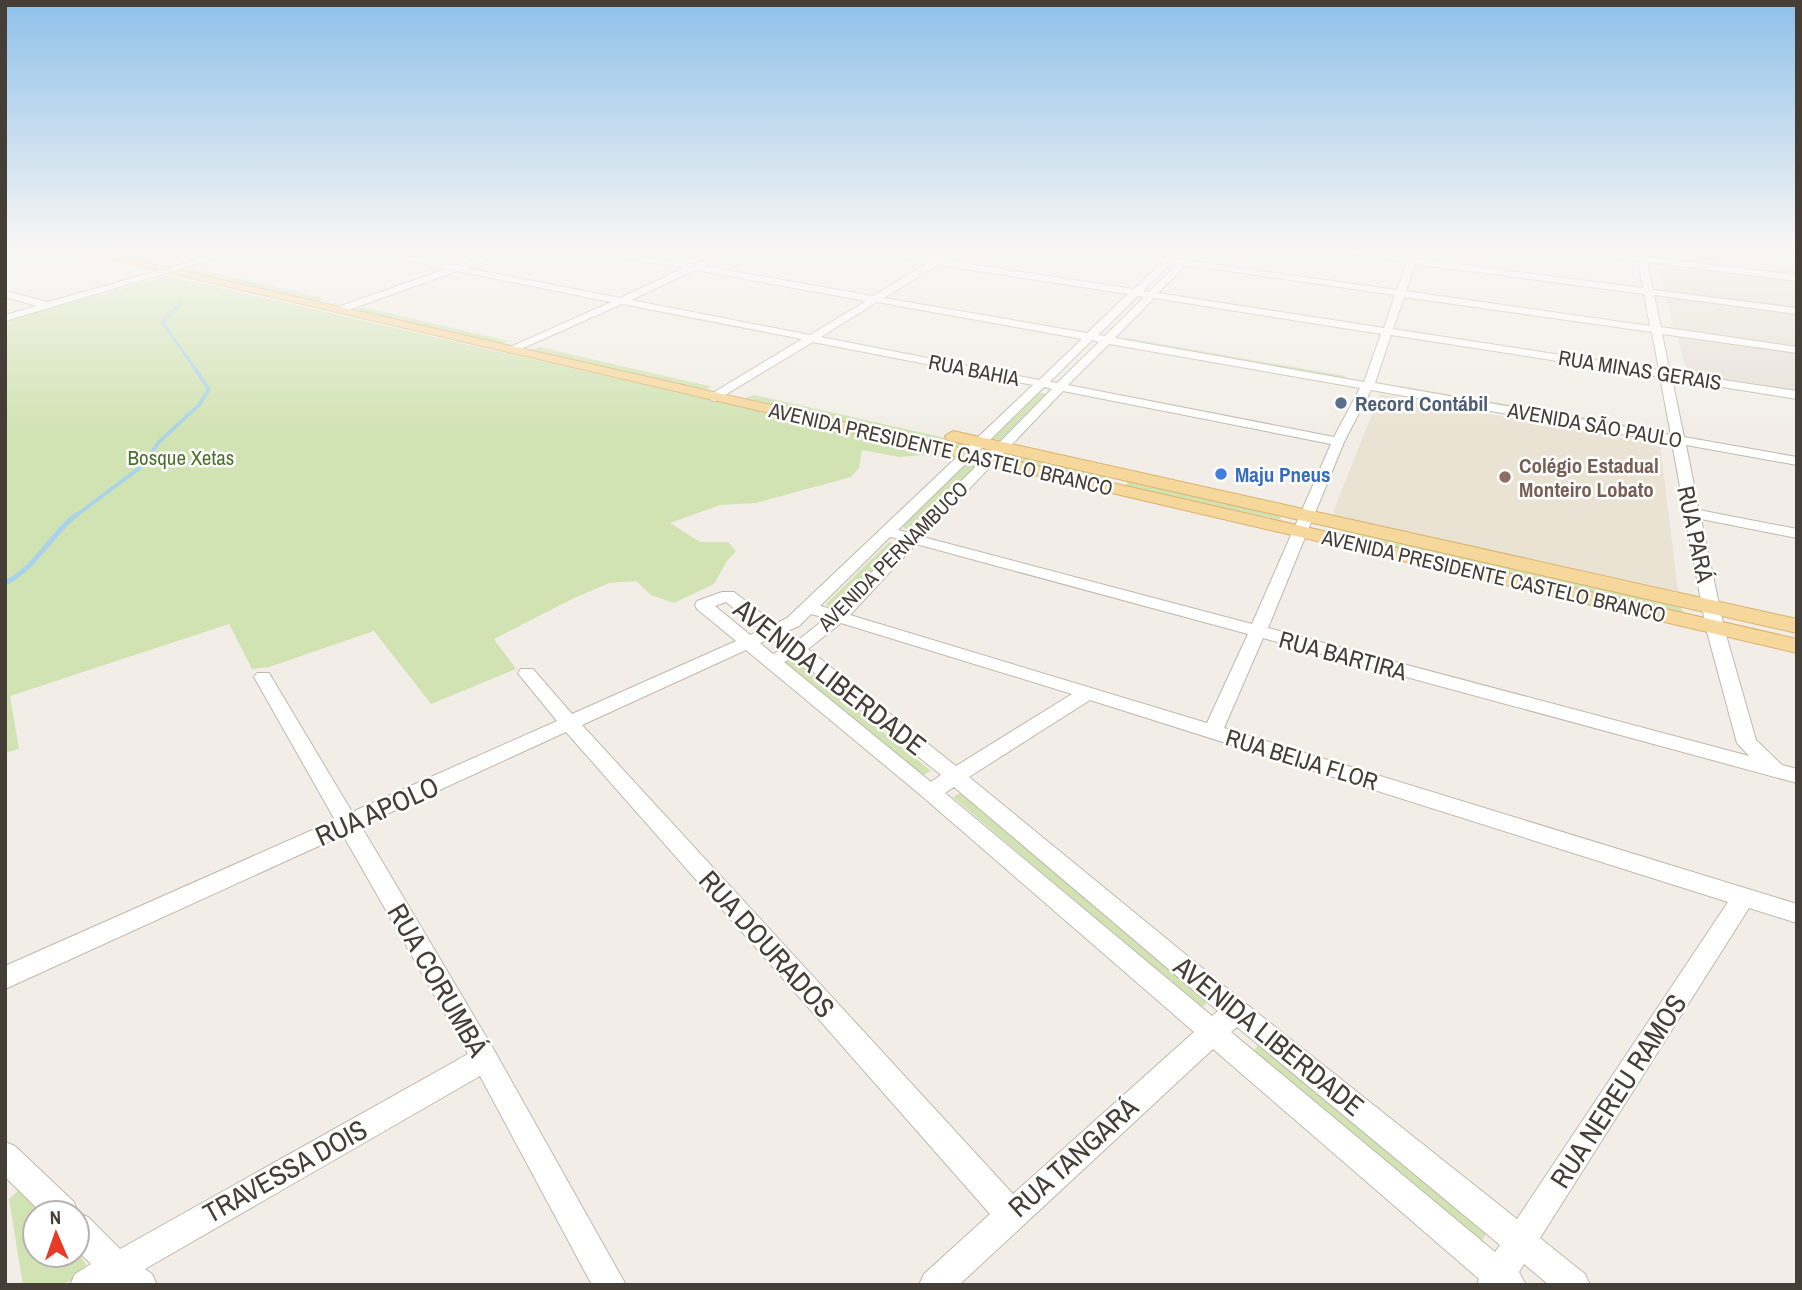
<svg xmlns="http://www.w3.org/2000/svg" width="1802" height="1290" viewBox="0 0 1802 1290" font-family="'Archivo Narrow',sans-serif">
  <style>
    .residential { fill: #e6e0d6 }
    .education { fill: #eae2d2 }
    .green { fill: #d1e3b3 }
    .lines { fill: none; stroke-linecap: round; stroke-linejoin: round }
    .stream-far2 { stroke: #a8d3ea; stroke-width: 2.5 }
    .stream-far1 { stroke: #a8d3ea; stroke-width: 3.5 }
    .stream { stroke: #a8d3ea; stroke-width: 5 }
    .minor-casing { stroke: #c0b8ae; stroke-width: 2 }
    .major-casing { stroke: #dab36d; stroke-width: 2 }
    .minor { fill: #fff; fill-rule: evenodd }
    .major { fill: #f6d79c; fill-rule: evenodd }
    .service-dot { fill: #5c6f8a; stroke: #fff; stroke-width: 2.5 }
    .shop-dot { fill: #3f7fe0; stroke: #fff; stroke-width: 2.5 }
    .education-dot { fill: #8d6e63; stroke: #fff; stroke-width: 2.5 }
    .labels { text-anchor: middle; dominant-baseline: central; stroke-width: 5; stroke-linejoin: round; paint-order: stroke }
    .far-street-label { font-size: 21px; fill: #453e37; stroke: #fff }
    .far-service-label { font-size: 21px; font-weight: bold; fill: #4e5e75; stroke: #fff; text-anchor: start }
    .far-park-label { font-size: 21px; fill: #4c722e; stroke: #fff }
    .far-education-label { font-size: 21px; font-weight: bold; fill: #785e54; stroke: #fff; text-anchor: start }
    .far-shop-label { font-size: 21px; font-weight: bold; fill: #366cbe; stroke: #fff; text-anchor: start }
    .street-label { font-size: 24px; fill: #453e37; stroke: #fff }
    .near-street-label { font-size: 28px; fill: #453e37; stroke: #fff }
  </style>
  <rect width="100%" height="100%" fill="#f2eee7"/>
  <path class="residential" d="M1655,252H1797V346L1674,329Z
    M1677,336L1797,353V391L1687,374Z"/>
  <path class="education" d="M1380,394L1660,445L1678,591L1335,515L1334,510Z"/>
  <path class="green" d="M188,267L322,298L323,299L314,301L178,269Z
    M167,276L944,453L951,456L944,459L923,455L899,457L862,450L859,468L851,477L756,503L720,505L670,523L700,542H728L736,551L727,561L714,584L674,603L651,595L636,581L609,583L572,599L494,639L516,669L431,704L374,631L269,667L252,669L229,624L10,696L19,749L5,753V321Z
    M360,308H366L508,341L501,344L356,311Z
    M1126,338L1346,376L1344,380L1123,340Z
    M539,347L709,386L711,387L701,391L528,351Z
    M1400,386L1652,429V433L1399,389Z
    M1038,392L1046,394L1000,440L992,439Z
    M754,395L963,442L964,444L957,447L745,398Z
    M1016,456L1110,477L1111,479L1104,482L1014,461L1012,458Z
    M967,463L976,466L915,529H905L903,526Z
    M1128,482L1278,515L1282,520L1128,487L1126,485Z
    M1349,530L1679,606L1684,612L1346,538L1342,532Z
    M889,542L898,545L838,607H828L826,604Z
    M787,653L931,771L922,776L778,656Z
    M962,792L1209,1001L1201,1009L953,797Z
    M1260,1043L1486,1234L1480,1244L1252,1052Z
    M19,1190L42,1213H35V1255H77V1252L86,1264C76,1290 46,1285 23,1285L9,1199Z"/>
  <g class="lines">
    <path class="stream-far2" d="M180,304L162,322L194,367"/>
    <path class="stream-far1" d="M74,517L142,466L159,442L199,405L209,389L193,366"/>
    <path class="stream" d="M5,583C36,568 50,535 76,515"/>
    <g class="minor-casing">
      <path id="minor" d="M225,252H237L5,321V315L37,306L5,297V291L48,302Z
        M370,252C397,250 425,262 452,265C470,266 488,252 506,252L467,268L620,298L684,268L606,255L602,252C632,252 661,263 690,264C704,264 717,252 732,252L704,266L873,296L928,263L873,255L869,252L939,257L943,260L1134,289L1163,262L1112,255L1108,252L1167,257L1173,252H1182L1176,259H1182L1189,254L1193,257L1190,261L1397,290L1407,263L1337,252H1358L1409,258L1411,252H1419L1417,259L1643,288L1638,261L1580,252L1637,256V252H1645L1646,257L1797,275V281L1647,262L1653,290L1797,308V314L1654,295L1661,327L1797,347V353L1662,334L1670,372L1797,391V399L1672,379L1684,437L1797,457V465L1686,445L1699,510L1797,529V538L1701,519L1724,628L1756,740L1782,765L1797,769V783L1263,638L1224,728L1797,904V923L1749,908L1540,1238L1585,1274L1590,1285H1549L1524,1264L1519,1272L1526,1285H1477L1479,1279L1213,1049L959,1285H919L924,1274L990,1214L566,732L361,826L494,1050L626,1285H592L480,1076L145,1269L152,1274L157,1285H70L75,1274L91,1264L77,1250V1213H42L5,1177V1142L15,1146L74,1202L78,1213L88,1217L120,1249L468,1054L343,835L5,989V966L335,820L254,677L257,673H269L352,812L557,721L521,677L518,673L521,669H533L572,714L736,641L697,609L695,605L697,601L722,592H734L775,624L787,618L1033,385L813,342L715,401L711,400V394L802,339L622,304L512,353L507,350L508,348L611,302L457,271L343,312H335V308L446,269ZM1171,263L1177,264L1149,292L1143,291ZM1415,264L1644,294L1650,326L1406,291ZM938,265L1128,294L1087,333L884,298ZM1186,265L1395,295L1384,328L1158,293ZM695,270L866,301L810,335L631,300ZM1138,296L1144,297L1105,336L1098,335ZM1404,297L1652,332L1659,370L1393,329ZM1154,298L1381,334L1364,382L1115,338ZM877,302L1082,339L1039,380L821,337ZM1391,335L1660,377L1671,435L1375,383ZM1092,340L1099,342L1057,383L1050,382ZM1109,344L1360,388L1334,437L1068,385ZM1044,387L1052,389L910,533L898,530ZM1371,390L1672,443L1706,628L1737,743L1749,756L1268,628L1344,442ZM1063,391L1331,444L1252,624L923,537ZM890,537L903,540L835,610L820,606ZM916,544L1248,634L1207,723L850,615ZM726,602L761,630L750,635L715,606ZM811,614L826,618L797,641L785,632L799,626ZM841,623L1072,694L956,766L808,649ZM771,638L784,649L773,654L760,643ZM746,650L923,797L1194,1032L1013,1194L582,725ZM795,657L941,775L931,782L784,662ZM1090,700L1728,902L1517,1219L1245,1003L969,777ZM954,787L1218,1011L1212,1016L945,793ZM1237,1027L1500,1245L1495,1252L1231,1032Z"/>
    </g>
    <g class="major-casing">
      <path id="major" d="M80,252H99L1797,639V653Z
        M953,431L1797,619V633L947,440L945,436Z"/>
    </g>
    <use href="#minor" class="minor"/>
    <use href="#major" class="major"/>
  </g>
  <linearGradient id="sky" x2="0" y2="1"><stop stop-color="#8ec0e9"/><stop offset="0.58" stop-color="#f9f7f4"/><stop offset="1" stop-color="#f9f7f4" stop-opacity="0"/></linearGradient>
  <rect width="1802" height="432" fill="url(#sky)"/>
  <circle class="service-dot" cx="1341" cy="403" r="7"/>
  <circle class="shop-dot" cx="1221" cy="474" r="7"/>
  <circle class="education-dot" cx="1505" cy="477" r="7"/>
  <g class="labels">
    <g class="far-street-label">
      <text transform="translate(974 370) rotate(11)">RUA BAHIA</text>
      <text transform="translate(1640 370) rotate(9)">RUA MINAS GERAIS</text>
      <text transform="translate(1595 425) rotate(10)">AVENIDA SÃO PAULO</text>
      <text transform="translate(941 449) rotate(13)">AVENIDA PRESIDENTE CASTELO BRANCO</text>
      <text transform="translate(893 556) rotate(-45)">AVENIDA PERNAMBUCO</text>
      <text transform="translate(1494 576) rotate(13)">AVENIDA PRESIDENTE CASTELO BRANCO</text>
    </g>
    <g class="far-service-label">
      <text x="1355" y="403">Record Contábil</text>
    </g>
    <g class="far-park-label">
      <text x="181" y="457">Bosque Xetas</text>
    </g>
    <g class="far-education-label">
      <text x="1519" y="465">Colégio Estadual<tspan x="1519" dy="24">Monteiro Lobato</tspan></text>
    </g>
    <g class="far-shop-label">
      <text x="1235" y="474">Maju Pneus</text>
    </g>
    <g class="street-label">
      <text transform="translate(1696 534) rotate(78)">RUA PARÁ</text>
      <text transform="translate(1343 655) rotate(15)">RUA BARTIRA</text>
      <text transform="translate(1302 759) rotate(17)">RUA BEIJA FLOR</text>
    </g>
    <g class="near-street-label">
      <text transform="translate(830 677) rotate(38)">AVENIDA LIBERDADE</text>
      <text transform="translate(377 811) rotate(-24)">RUA APOLO</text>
      <text transform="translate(767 944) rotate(48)">RUA DOURADOS</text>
      <text transform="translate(438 980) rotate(60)">RUA CORUMBÁ</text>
      <text transform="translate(1269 1036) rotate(39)">AVENIDA LIBERDADE</text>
      <text transform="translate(1618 1091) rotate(-57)">RUA NEREU RAMOS</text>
      <text transform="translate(1073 1157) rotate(-42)">RUA TANGARÁ</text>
      <text transform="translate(285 1171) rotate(-29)">TRAVESSA DOIS</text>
    </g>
  </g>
  <rect width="1802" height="1290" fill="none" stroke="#453e37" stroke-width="14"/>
  <g transform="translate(56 1234) rotate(358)"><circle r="33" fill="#ffffff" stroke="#b5b2af" stroke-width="2"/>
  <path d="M0-5L12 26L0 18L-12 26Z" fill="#e93927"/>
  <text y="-10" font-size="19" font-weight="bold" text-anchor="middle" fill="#453e37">N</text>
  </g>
</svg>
